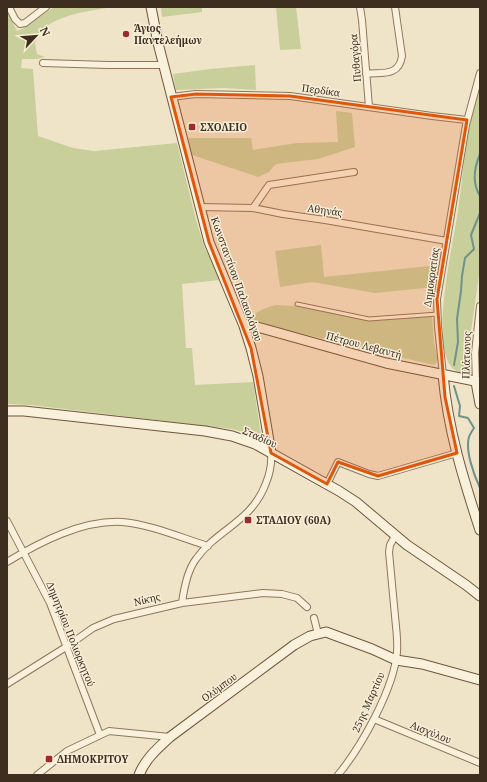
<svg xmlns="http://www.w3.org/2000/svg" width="487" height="782" viewBox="0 0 487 782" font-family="'Noto Serif',serif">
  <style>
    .green { fill: #c9cf9b }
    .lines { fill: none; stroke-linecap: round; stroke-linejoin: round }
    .stream { stroke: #6f938a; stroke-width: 2 }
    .lane-casing { stroke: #8d765c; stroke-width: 5 }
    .street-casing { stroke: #8d765c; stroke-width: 8 }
    .secondary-casing { stroke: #6f573f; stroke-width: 11 }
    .lane { stroke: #faf1dc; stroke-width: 3 }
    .street { stroke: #faf1dc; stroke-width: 6 }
    .secondary { stroke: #faf1dc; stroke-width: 9 }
    .marked { fill: #df570d; fill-opacity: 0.2; stroke: #df570d; stroke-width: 3; stroke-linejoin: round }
    .poi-dot { fill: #9e2a2b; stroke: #f7eed8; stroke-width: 1.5 }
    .labels { text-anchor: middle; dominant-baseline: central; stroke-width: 3; stroke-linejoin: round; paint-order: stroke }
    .poi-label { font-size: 10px; font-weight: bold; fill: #3d2e20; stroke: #f7eed8; text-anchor: start }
    .street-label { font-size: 10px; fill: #3d2e20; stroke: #f7eed8 }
  </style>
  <rect width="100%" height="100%" fill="#f0e4c8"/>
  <path class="green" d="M54,7H112C91,11 58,14 43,30C39,33 37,39 35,43L37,54L45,57L37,59H22L21,68L33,69L38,136L73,148L94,151L177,143L196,220L204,246L220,280L182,284L186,348H192L195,385L253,382L261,435L259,436L232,429L214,427L31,405L7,404V11L17,31L22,29Z
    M161,7H202V12L162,17Z
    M276,7H296L301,49L280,50Z
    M255,65L256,90L223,88L176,90L173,74L210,69Z
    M480,84V268L471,331V377C464,374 454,372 450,365C431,335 453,246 458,210C461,189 463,168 466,147C469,126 475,105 480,84Z
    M336,111L352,113L355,147L318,159L276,164L269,172L258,177L192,155L188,138H251L253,150L297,143L338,142Z
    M321,245L324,277L439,265L434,287L375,293L312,282L280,287L275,251Z
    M276,305L294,306L372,321L432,316L434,343L438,360L435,365L429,364L283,329L248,319C256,312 266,307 276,305Z"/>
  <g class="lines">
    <path class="stream" d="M480,154C474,168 472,183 480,196
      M454,365L458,342L457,319L461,291L462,276L465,258L474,249L471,235L480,213
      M454,386L460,406L459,416L468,418L474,428C472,431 470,434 469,437C465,451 474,475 480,488"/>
    <g class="lane-casing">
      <path id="lane" d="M297,304L369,319L438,314"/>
    </g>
    <g class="street-casing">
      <path id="street" d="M9,7L15,19L20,24L25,23L46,7
        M360,7L362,20L369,107
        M43,63L108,65H163
        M366,74C382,72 399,77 402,56L395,7
        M171,97L196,94L290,96L432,116L467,120
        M199,207L253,208L283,214L325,220L447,241
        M253,208L269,185L354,172
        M443,375L438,327L437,299L466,125L480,73
        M476,382L475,353L480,306
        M327,484L338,462L369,474L378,476L457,453
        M7,521L50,603L100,735
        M7,562C40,542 82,520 122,522C149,524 182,538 208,546
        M182,603C184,588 187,571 196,559C217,529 252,522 266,483C270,473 272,464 271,453
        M314,618L318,634
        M7,684L66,647L93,628L114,619L182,603L263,593L282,594L297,598L307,607
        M374,719L480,763
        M37,775L67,751L109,731L170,737
        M338,775C361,747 394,689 397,652C398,640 396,628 395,616C393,595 391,573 389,552L390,545L395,536"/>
    </g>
    <g class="secondary-casing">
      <path id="secondary" d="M151,7L158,43L209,242L244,326L251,348L258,376L271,453
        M244,326L249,325L261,328L386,363L480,382
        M443,375C448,430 463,478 480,530
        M476,382L480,404
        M7,411H24L205,431L232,436L255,444L339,491L356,502L407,545L466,585L480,596
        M139,775C145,759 158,748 170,737L294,645L310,636L326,632L372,649L396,660L422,664L480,680"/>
    </g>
    <use href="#lane" class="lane"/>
    <use href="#street" class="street"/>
    <use href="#secondary" class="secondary"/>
  </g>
  <path class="marked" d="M196,94L290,96L467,120L437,299L445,397L457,453L378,476L338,462L327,484L271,453L251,348L209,242L171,97Z"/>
  <g class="poi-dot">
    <circle cx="126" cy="34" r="4"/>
    <rect x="188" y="123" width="8" height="8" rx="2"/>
    <rect x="244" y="516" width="8" height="8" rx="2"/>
    <rect x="45" y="755" width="8" height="8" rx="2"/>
  </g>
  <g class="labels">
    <g class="poi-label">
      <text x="134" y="28">Άγιος<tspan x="134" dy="12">Παντελεήμων</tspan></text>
      <text x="200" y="127">ΣΧΟΛΕΙΟ</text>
      <text x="256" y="520">ΣΤΑΔΙΟΥ (60A)</text>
      <text x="57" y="759">ΔΗΜΟΚΡΙΤΟΥ</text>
    </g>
    <g class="street-label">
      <text transform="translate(355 58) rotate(-95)">Πυθαγόρα</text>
      <text transform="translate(321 90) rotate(8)">Περδίκα</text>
      <text transform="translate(325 210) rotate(8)">Αθηνάς</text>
      <text transform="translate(431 277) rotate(-82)">Δημοκρατίας</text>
      <text transform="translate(237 279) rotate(70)">Κωνσταντίνου Παλαιολόγου</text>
      <text transform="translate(364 345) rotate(15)">Πέτρου Λεβαντή</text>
      <text transform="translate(466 355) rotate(-88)">Πλάτωνος</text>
      <text transform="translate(260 437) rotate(24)">Σταδίου</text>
      <text transform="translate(147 599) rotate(-13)">Νίκης</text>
      <text transform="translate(71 634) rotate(68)">Δημητρίου Πολιορκητού</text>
      <text transform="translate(219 687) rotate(-36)">Ολύμπου</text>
      <text transform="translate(368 702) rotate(-66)">25ης Μαρτίου</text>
      <text transform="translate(431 732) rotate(22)">Αισχύλου</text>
    </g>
  </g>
  <rect width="487" height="782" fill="none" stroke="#3d2e20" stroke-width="16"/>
  <g transform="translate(36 36) rotate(64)" stroke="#f7eed8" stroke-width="3" paint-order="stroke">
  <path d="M0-3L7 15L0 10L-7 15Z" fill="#3d2e20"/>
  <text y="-6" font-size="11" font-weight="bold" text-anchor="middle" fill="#3d2e20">N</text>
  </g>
</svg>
